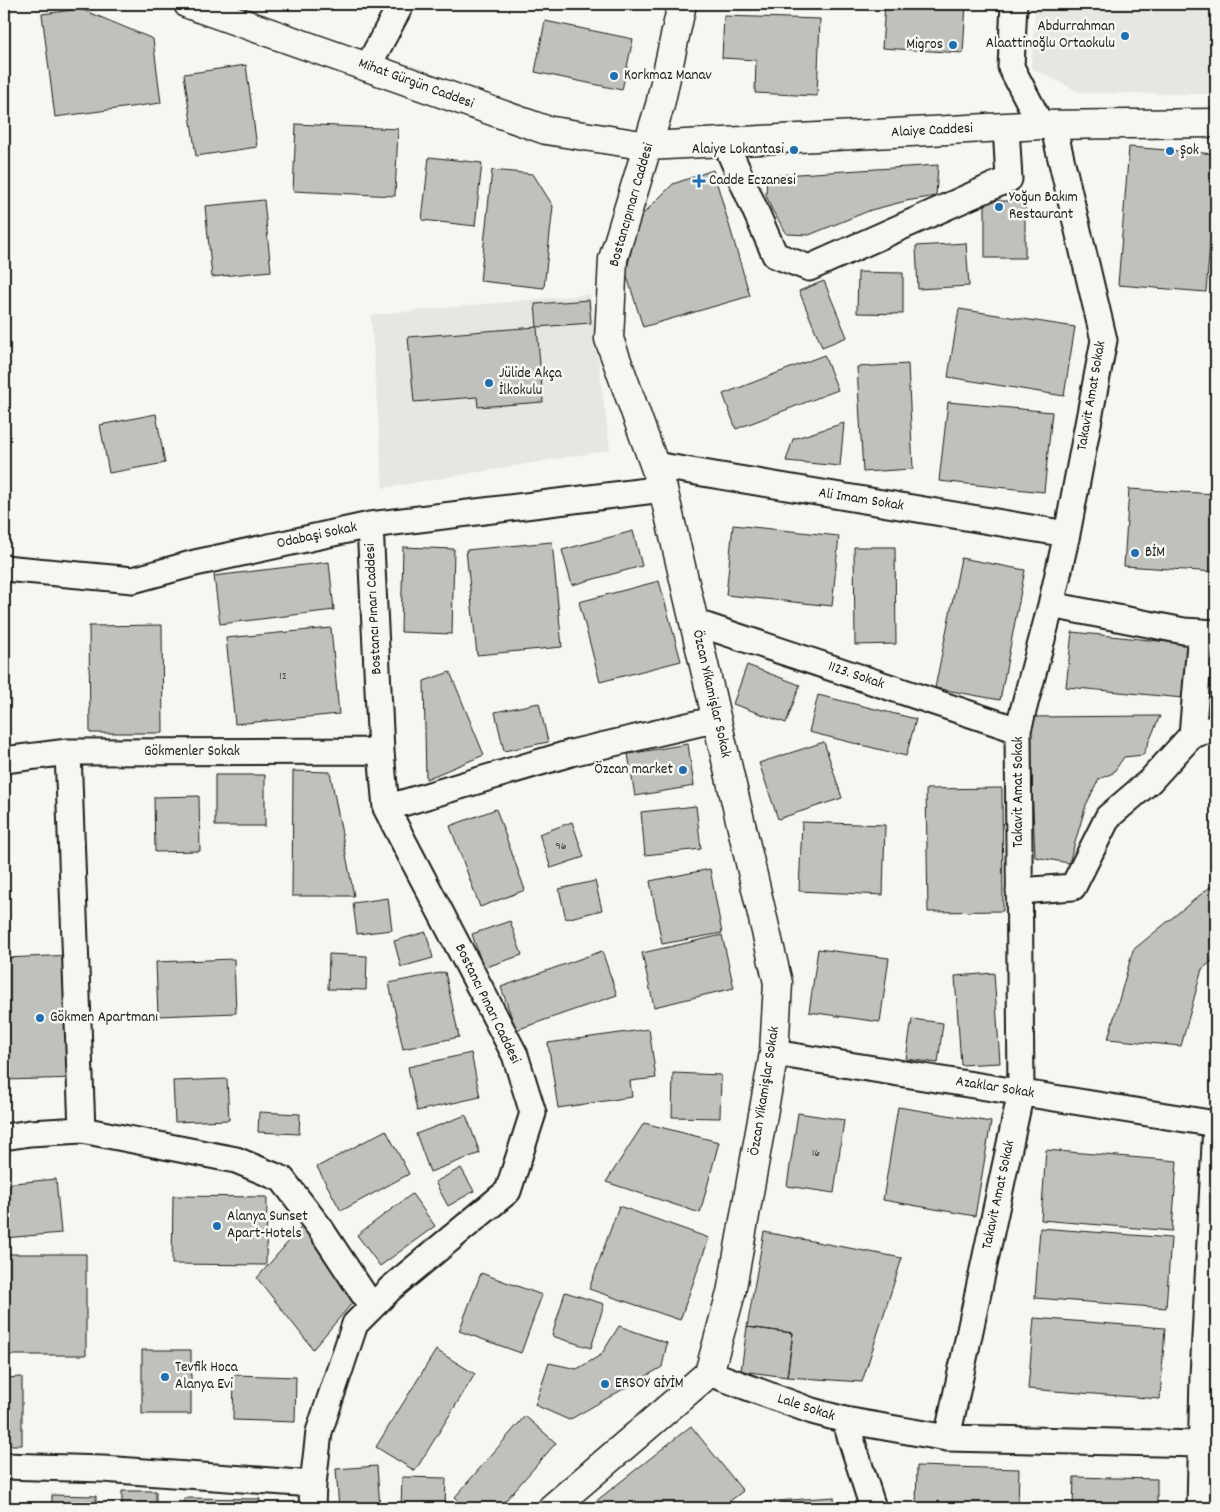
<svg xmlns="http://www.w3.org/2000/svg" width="1220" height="1512" viewBox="0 0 1220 1512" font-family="Dekko,sans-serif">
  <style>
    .built { fill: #e6e6e2 }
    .green { fill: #d6d6d2; stroke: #797977 }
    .building { fill: #c0c0bd; stroke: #1c1c1c }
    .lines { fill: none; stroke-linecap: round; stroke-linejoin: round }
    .street-casing { stroke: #1c1c1c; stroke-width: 29 }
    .secondary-casing { stroke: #1c1c1c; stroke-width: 31 }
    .street { stroke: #f6f6f2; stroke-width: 25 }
    .secondary { stroke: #f6f6f2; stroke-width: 28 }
    .poi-dot { fill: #1f6fb2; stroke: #f6f6f2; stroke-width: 2 }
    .labels { text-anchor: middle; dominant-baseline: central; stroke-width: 5; stroke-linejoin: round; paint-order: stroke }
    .number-label { font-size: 12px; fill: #454544 }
    .poi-label { font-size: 15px; fill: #1c1c1c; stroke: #f6f6f2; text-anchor: start }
    .street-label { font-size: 15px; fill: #1c1c1c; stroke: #f6f6f2 }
  </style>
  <rect width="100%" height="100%" fill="#f6f6f2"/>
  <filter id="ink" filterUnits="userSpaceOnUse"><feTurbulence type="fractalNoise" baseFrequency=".02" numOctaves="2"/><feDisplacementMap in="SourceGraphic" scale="10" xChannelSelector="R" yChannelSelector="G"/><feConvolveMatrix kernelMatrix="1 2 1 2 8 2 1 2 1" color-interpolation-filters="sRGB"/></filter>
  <g filter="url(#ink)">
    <path class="built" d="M1036,4H1216V94L1082,93L1031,68Z
      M590,294L610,450L383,488L371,315Z"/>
    <path class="green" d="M1212,1387H1216V1508H1208Z"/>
    <path class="building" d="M472,4H525V6Z
      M885,4H966L963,53L882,48Z
      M1215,4H1216V48H1214Z
      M81,9L153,39L161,103L55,117L42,14Z
      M724,16L820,19L817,96L755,93L756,60L722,58Z
      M545,21L633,39L622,90L535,72Z
      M246,65L257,147L196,156L184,74Z
      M296,124L398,129L395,196L293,191Z
      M1129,147L1216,154V173L1206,292L1118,285Z
      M429,157L482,163L475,226L422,220Z
      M938,165L936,196L906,201L871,210L809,235L787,234L772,210L766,195L767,176Z
      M492,170L533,174L553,206L544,288L480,281Z
      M713,170L750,296L643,327L626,273L639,218L673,184Z
      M264,200L271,271L212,277L205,206Z
      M985,201H1025V258H985Z
      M966,243L969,286L918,289L916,246Z
      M858,272L903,273V314L857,313Z
      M824,281L847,337L822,347L799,291Z
      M589,300L591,323L537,327L535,304Z
      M959,309L1075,327L1064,396L948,377Z
      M537,327L543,402L478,407L477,397L414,402L408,337Z
      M824,355L838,390L736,429L723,394Z
      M908,364L913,469L863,472L857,367Z
      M948,402L1052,412L1044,492L939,481Z
      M156,414L165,463L109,473L100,425Z
      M844,423L840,466L786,461L793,439Z
      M1129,489L1216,494V572L1124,566Z
      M733,525L839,536L832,606L726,595Z
      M633,531L642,566L572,585L562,550Z
      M552,542L562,647L477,655L466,550Z
      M403,547L454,549L452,634L401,632Z
      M854,547H895L896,644L855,645Z
      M961,558L1025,570L1000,700L935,688Z
      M329,562L334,610L220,624L214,576Z
      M659,581L681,661L600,682L579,602Z
      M162,625L163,733H90L89,626Z
      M331,628L339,714L235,724L226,638Z
      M1072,632L1188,644L1183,698L1066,687Z
      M1214,649H1216V693L1210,692Z
      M747,665L800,685L786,723L733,704Z
      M450,672L484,755L426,779L424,681Z
      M818,695L916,719L906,756L809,732Z
      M539,703L548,742L504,751L495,712Z
      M1160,716L1143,755L1124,757L1113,773L1099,779L1086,805L1069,863L1035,857L1029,717Z
      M824,742L842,798L778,819L759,763Z
      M688,744L694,786L635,796L628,754Z
      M293,771L330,772L354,896H292Z
      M215,775H265V826H215Z
      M1002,788L1003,911L928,912L926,789Z
      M199,796L200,851L155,852L154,797Z
      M696,806L701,849L645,855L641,812Z
      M496,809L525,890L480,907L450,826Z
      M572,822L584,857L551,868L539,834Z
      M802,822L885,825L883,895L799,891Z
      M710,869L722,933L662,944L650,881Z
      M595,881L602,910L566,919L559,889Z
      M1216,882V958L1202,969L1181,1046L1108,1039L1133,950Z
      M388,898L392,930L357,934L353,903Z
      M510,921L522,955L483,968L472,934Z
      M426,932L433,958L401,967L394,941Z
      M722,935L734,988L654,1007L642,953Z
      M818,949L889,958L880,1022L809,1012Z
      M602,951L617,995L516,1030L501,987Z
      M329,954L367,956L366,990L328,989Z
      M75,955L79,1078L4,1080V958Z
      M234,959L236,1013L158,1016L156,962Z
      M445,972L459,1037L403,1049L389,983Z
      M994,973L1000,1063L961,1065L955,976Z
      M912,1019L943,1023L938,1063L906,1059Z
      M649,1029L656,1078L630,1081L632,1097L558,1108L548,1043Z
      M471,1053L480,1097L417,1111L408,1067Z
      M673,1073L721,1075L720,1118L672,1117Z
      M227,1079L229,1120L175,1122L173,1081Z
      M898,1107L991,1122L975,1216L883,1200Z
      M259,1112L300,1114L299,1134L258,1132Z
      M798,1113L844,1120L834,1193L787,1186Z
      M466,1115L480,1153L430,1172L416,1134Z
      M644,1123L719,1142L700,1213L606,1182Z
      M386,1130L409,1174L341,1211L317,1167Z
      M1046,1150L1177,1161L1172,1231L1041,1220Z
      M461,1168L474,1191L448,1206L435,1182Z
      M56,1179L61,1233L4,1238V1184Z
      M412,1194L435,1226L380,1266L357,1235Z
      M173,1196L267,1197L266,1265L172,1264Z
      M619,1206L709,1238L680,1320L589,1289Z
      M303,1225L358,1296L313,1349L257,1278Z
      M1040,1228L1171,1238L1166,1308L1035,1298Z
      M764,1232L902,1258L862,1382L787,1377L793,1333L747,1327Z
      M4,1254H86V1355H4Z
      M481,1273L542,1295L521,1353L459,1331Z
      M565,1292L604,1304L591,1348L552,1336Z
      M1034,1318L1165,1328L1160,1399L1028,1389Z
      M619,1326L667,1343L662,1367L569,1420L535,1405L549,1363L577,1369L601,1355Z
      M747,1327L793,1333L787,1377L741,1371Z
      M142,1350H191V1414H142Z
      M436,1350L475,1374L415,1471L376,1447Z
      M234,1375L296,1377L295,1422L233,1420Z
      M22,1377V1445H4V1378Z
      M525,1416L556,1443L499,1508H467L455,1497Z
      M691,1426L743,1491L721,1508H592L590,1506Z
      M377,1466L380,1508H339L336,1469Z
      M917,1466L1019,1469L1018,1508H916Z
      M402,1477L446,1478L445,1508H401Z
      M1074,1477L1157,1479V1508H1073Z
      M122,1491H156V1508H122Z
      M52,1495L96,1496V1508H52Z
      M834,1497L835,1508H762V1502Z
      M184,1498L260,1499V1508H184Z"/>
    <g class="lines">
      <g class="street-casing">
        <path id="street" d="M1014,4L1011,67L1041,125
          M368,66L399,8V4
          M725,142L775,255L809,268L1009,179L1006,127
          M655,465L1067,534
          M4,568L133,580L195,563L370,525L663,489
          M1051,605L1184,631L1216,633
          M694,622L1018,730
          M1192,735L1201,632
          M68,752L82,1130
          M4,760L68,752L381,751
          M386,808L571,753L717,719
          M1019,891L1073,887L1108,817L1150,781L1192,735L1216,728
          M774,1053L1216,1124
          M4,1137L30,1133L82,1130L236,1160L282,1179L320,1228L372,1307
          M709,1373L812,1411L845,1420L873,1508
          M845,1420L947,1438L1201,1444
          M947,1438L1021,1092L1018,730L1051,605L1067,534L1104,340L1053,125
          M4,1466L103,1469L313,1484
          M312,1508L313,1484L319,1432L355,1324L391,1288L508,1191L533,1113L515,1055L386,808L381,751L370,525
          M1200,1508L1203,1376L1216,1125"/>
      </g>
      <g class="secondary-casing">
        <path id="secondary" d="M188,4L546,130L648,146L1041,125L1216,123
          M552,1508L709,1373L731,1293L774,1053L778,983L663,489L609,339L613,259L660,105L682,4"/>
      </g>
      <use href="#street" class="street"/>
      <use href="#secondary" class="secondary"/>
    </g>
  </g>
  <g class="poi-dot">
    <circle cx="1125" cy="36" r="5"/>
    <circle cx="953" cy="45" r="5"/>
    <circle cx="614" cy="76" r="5"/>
    <circle cx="794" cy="150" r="5"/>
    <circle cx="1170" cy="151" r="5"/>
    <path d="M696.5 173.5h5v5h5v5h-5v5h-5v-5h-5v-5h5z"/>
    <circle cx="999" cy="207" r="5"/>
    <circle cx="489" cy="383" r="5"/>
    <circle cx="1135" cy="553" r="5"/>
    <circle cx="683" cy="770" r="5"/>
    <circle cx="40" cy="1018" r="5"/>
    <circle cx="217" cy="1226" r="5"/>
    <circle cx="165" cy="1377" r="5"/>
    <circle cx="605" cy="1384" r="5"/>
  </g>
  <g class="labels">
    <g class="number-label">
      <text x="283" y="676">12</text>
      <text x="561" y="846">96</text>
      <text x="816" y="1153">16</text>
    </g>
    <g class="poi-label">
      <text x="1115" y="27" text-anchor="end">Abdurrahman<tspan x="1115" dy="17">Alaattinoğlu Ortaokulu</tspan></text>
      <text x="943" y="45" text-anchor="end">Migros</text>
      <text x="624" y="76">Korkmaz Manav</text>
      <text x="784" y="150" text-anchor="end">Alaiye Lokantasi</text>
      <text x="1180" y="151">Şok</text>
      <text x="709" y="181">Cadde Eczanesi</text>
      <text x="1009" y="198">Yoğun Bakım<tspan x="1009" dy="17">Restaurant</tspan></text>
      <text x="499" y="374">Jülide Akça<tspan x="499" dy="17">İlkokulu</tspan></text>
      <text x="1145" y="553">BİM</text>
      <text x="673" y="770" text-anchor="end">Özcan market</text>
      <text x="50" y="1018">Gökmen Apartmanı</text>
      <text x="227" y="1217">Alanya Sunset<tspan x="227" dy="17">Apart-Hotels</tspan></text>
      <text x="175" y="1368">Tevfik Hoca<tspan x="175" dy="17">Alanya Evi</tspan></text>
      <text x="615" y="1384">ERSOY GİYİM</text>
    </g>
    <g class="street-label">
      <text transform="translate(416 84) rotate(20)">Mihat Gürgün Caddesi</text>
      <text transform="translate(932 131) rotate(-3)">Alaiye Caddesi</text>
      <text transform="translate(632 205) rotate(-74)">Bostancıpınarı Caddesi</text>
      <text transform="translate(1092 396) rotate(-80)">Takavit Amat Sokak</text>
      <text transform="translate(861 500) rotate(9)">Ali Imam Sokak</text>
      <text transform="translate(317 536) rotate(-12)">Odabaşi Sokak</text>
      <text transform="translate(374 609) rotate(-93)">Bostancı Pınarı Caddesi</text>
      <text transform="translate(856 676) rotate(19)">1123. Sokak</text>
      <text transform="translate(711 694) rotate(77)">Özcan Yikamişlar Sokak</text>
      <text x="192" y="752">Gökmenler Sokak</text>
      <text transform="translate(1019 792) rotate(-90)">Takavit Amat Sokak</text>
      <text transform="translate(487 1004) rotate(64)">Bostancı Pınarı Caddesi</text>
      <text transform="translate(995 1088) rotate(9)">Azaklar Sokak</text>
      <text transform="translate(765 1091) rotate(-81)">Özcan Yikamişlar Sokak</text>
      <text transform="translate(999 1195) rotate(-78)">Takavit Amat Sokak</text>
      <text transform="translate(806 1408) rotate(18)">Lale Sokak</text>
    </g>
  </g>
  <rect width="1220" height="1512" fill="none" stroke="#f6f6f2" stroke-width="20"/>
  <rect x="10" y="10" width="1200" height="1492" fill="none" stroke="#1c1c1c" stroke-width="2" filter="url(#ink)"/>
</svg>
